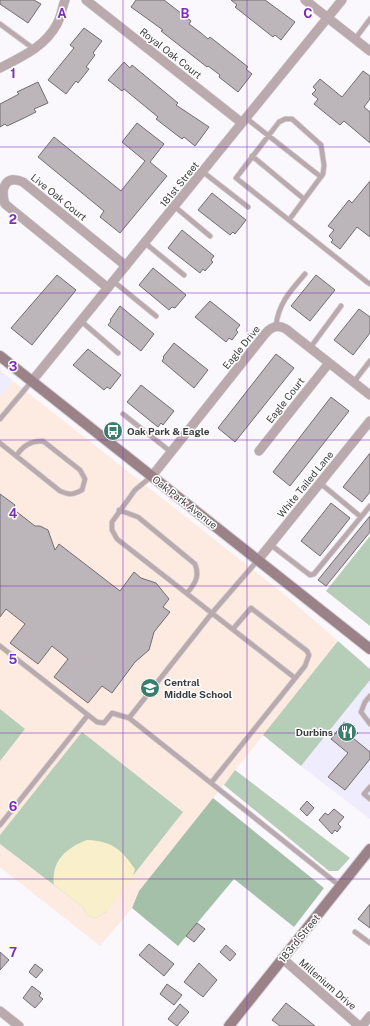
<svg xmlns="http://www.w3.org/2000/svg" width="370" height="1026" viewBox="0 0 370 1026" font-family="'Public Sans',sans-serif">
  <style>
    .commercial { fill: #efecfe }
    .education { fill: #fdebe1 }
    .green { fill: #b6cdb8 }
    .forest { fill: #a5c0a8 }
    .sand { fill: #f9efca }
    .building { fill: #bcb6ba; stroke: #726d70 }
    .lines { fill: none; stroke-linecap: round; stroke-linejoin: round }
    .lane-casing { stroke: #d4d2d7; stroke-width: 6 }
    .street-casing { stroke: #d4d2d7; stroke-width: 10 }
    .secondary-casing { stroke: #d4d2d7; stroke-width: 12 }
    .lane { stroke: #baa9ad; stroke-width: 4.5 }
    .street { stroke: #baa9ad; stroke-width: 9 }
    .secondary { stroke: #9a8288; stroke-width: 10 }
    .grid { fill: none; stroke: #7b2cbf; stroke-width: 1; stroke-opacity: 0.55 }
    .labels { text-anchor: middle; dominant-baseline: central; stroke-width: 3; stroke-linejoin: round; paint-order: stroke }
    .street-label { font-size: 10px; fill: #3d3c3e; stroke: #fff }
    .poi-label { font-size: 10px; font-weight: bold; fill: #3d3c3e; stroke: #fff; text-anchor: start }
    .grid-label { font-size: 13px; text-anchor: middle; font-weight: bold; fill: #7b2cbf; stroke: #fff; stroke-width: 3; stroke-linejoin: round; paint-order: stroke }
  </style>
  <rect width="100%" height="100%" fill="#faf7fd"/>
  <path class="commercial" d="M0,370L13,381L0,397Z
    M370,680V819L301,766Z"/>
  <path class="education" d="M13,381L285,595L338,641L139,891L132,908L100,946L0,867V397Z"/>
  <path class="green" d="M370,536V626L326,591Z
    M338,641L370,669V680L301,766L263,735Z
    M0,709L25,729L0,761Z
    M82,732L183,812L109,906L106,912L96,918L87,915L83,907L0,844V835Z
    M235,770L350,858L338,871H329L224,785Z"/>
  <path class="forest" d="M213,798L324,888L294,927L234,879L178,946L132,908L139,891Z"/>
  <path class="sand" d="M87,840C112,841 121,849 135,869L133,876L106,912L96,918L87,915L83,907L54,885C51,861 66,848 87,840Z"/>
  <path class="building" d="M0,0H34L41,4L28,23L0,4Z
    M136,0H164L191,21L189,24L201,33L208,39L210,37L248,67L246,69L252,74L238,92L219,77L220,75L208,66L207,67L161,31L163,30L131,7Z
    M231,0H265L295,22L281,40L275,35L273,37L235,7L237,5Z
    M84,28L102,41L93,53L95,55L86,67L89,69L78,83L76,81L66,94L48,80L74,48L70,45Z
    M124,62L130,68L132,65L178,103L176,105L209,127L195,146L184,137L182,139L156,119L158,117L124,89L122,91L108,80Z
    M363,71L370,76V99L364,107L370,112V143L344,121L340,125L314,104L318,99L312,94L316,90L313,87L320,79L342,97Z
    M38,82L48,103L34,109L36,112L22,119L7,126L5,124L0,127V104L19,94L17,92Z
    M137,123L164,144L150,162L167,176L120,233L100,217L104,211L38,157L54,137L121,191L145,161L122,142Z
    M370,181V237L357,227L340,249L331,242L333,240L329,236L334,230L328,226L349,200L352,203Z
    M212,193L246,220L235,234L233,232L230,235L198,210Z
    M182,230L214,256L211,260L213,262L205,271L203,269L200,273L168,248Z
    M153,268L186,295L175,308L172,307L169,310L139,285Z
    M57,275L76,290L32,345L11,328Z
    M316,275L335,290L310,321L291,306Z
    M210,301L240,325L236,330L238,332L232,340L229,338L226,342L195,317Z
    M120,306L154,334L141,351L108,325L111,321L110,320Z
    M359,309L370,317V333L353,355L334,340Z
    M174,343L208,370L194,388L162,361L164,358L163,357Z
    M88,349L121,375L110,389L107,387L104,390L73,365Z
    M276,354L294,368L235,442L218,428Z
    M141,385L174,411L163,425L161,423L158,427L127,402Z
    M331,397L349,411L290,486L273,472Z
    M370,453V492L362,502L343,487Z
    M0,494L15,505L13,509L35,526H40L48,530L55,550L59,544L120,591L134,572L141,578L156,583L169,599L163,607L170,612L154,632L149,650L135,662L112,693L102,686L88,703L54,677L68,659L52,646L38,664L10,643L25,624L6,609L0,617Z
    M331,503L350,518L320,556L301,541Z
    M370,516V532L326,586L318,580Z
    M344,722L358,733L353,738L370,752V759L345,790L328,777L348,753L331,739Z
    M307,801L314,808L307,816L300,809Z
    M334,809L344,817L338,824L341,827L337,832L335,830L332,834L319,820L325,813L328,815Z
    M370,904V928L358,919Z
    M197,923L205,929L194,942L186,936Z
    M149,944L174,964L164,976L139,955Z
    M226,945L236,954L230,961L220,952Z
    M0,952L9,960L0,970Z
    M199,963L217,980L203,997L184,982Z
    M35,964L43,970L36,978L29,972Z
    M167,984L182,995L174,1005L160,994Z
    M32,986L41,993L39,996L43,999L35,1008L23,998Z
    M286,1003L315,1026H280L272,1020Z
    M180,1004L189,1012L177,1026L168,1019Z"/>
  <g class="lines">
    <g class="lane-casing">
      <path id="lane" d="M0,24L34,49
        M355,39L370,19
        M246,118L321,177
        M252,156L304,199
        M203,172L248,207
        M174,206L210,236
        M289,220L323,174L324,165L321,145L292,119H285L279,122L236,178L367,282L370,284
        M145,243L184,275
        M113,281L156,316
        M81,321L118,353
        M276,326C278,304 291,290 305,274
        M310,348L341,306
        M353,383L370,361
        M123,414L171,452
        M0,419L32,381
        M0,443L60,491C69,495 73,495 82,490L85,479L80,470L43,441C30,441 23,446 16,456
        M152,476L135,490L112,522V530L117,539L295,678
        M320,483L361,517
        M119,510L138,517L195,564C200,576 195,584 187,593
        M271,545L310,575L314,574L370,506
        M233,629L251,608L307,651L309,655L305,666L211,783L129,718L212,613L258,560
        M0,646L97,722L104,723L112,713L129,718
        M370,696L365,702L361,712L370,724
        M211,783L340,886
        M370,787L364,794L370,799
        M0,825L88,715
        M355,932L370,943"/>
    </g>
    <g class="street-casing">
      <path id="street" d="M86,0L242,123
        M305,0L370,51
        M0,68C21,57 45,47 57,24C61,17 62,8 65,0
        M108,288L5,204C0,188 6,174 23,182L126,266
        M32,381L342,0
        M259,451L329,363
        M152,476L265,334C271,327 277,324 286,329L370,395
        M258,560L370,421
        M283,959L359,1026
        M0,1011L19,1026
        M362,1026L370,1016"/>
    </g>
    <g class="secondary-casing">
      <path id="secondary" d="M0,356L370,649
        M229,1026L370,849"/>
    </g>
    <use href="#lane" class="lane"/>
    <use href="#street" class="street"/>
    <use href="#secondary" class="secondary"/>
  </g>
  <path class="grid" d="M123,0V1026M247,0V1026M0,147H370M0,293H370M0,440H370M0,586H370M0,733H370M0,879H370"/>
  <defs>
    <g id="bus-disc" transform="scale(1)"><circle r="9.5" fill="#3c7e6e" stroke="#fff"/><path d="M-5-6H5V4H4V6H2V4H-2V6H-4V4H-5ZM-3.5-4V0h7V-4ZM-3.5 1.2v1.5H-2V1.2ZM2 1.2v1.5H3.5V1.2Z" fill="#fff"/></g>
    <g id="school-disc" transform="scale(1)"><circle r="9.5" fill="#3c7e6e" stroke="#fff"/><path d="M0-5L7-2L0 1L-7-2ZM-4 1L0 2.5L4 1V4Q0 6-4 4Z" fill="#fff"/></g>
    <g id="restaurant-disc" transform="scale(1)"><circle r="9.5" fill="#3c7e6e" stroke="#fff"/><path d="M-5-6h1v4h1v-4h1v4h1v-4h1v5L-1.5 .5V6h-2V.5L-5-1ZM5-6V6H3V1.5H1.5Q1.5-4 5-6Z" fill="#fff"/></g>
  </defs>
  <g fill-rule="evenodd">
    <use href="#bus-disc" x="113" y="431"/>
    <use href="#school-disc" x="150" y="688"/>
    <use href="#restaurant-disc" x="347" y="732"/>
  </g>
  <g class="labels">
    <g class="street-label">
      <text transform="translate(171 53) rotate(38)">Royal Oak Court</text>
      <text transform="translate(179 184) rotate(-51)">181st Street</text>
      <text transform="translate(59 197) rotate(39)">Live Oak Court</text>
      <text transform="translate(241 347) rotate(-51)">Eagle Drive</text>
      <text transform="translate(285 400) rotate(-52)">Eagle Court</text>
      <text transform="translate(305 484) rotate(-51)">White Tailed Lane</text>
      <text transform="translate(185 502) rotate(38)">Oak Park Avenue</text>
      <text transform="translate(299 938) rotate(-51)">183rd Street</text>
      <text transform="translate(328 984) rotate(41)">Millenium Drive</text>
    </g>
    <g class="poi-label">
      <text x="127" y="431">Oak Park &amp; Eagle</text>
      <text x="164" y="682">Central<tspan x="164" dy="12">Middle School</tspan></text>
      <text x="333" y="732" text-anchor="end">Durbins</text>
    </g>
  </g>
  <g class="grid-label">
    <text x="62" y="18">A</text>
    <text x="185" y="18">B</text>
    <text x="308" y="18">C</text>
    <text x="13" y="78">1</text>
    <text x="13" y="224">2</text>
    <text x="13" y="371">3</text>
    <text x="13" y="518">4</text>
    <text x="13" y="664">5</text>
    <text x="13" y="811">6</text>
    <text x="13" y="957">7</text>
  </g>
</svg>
